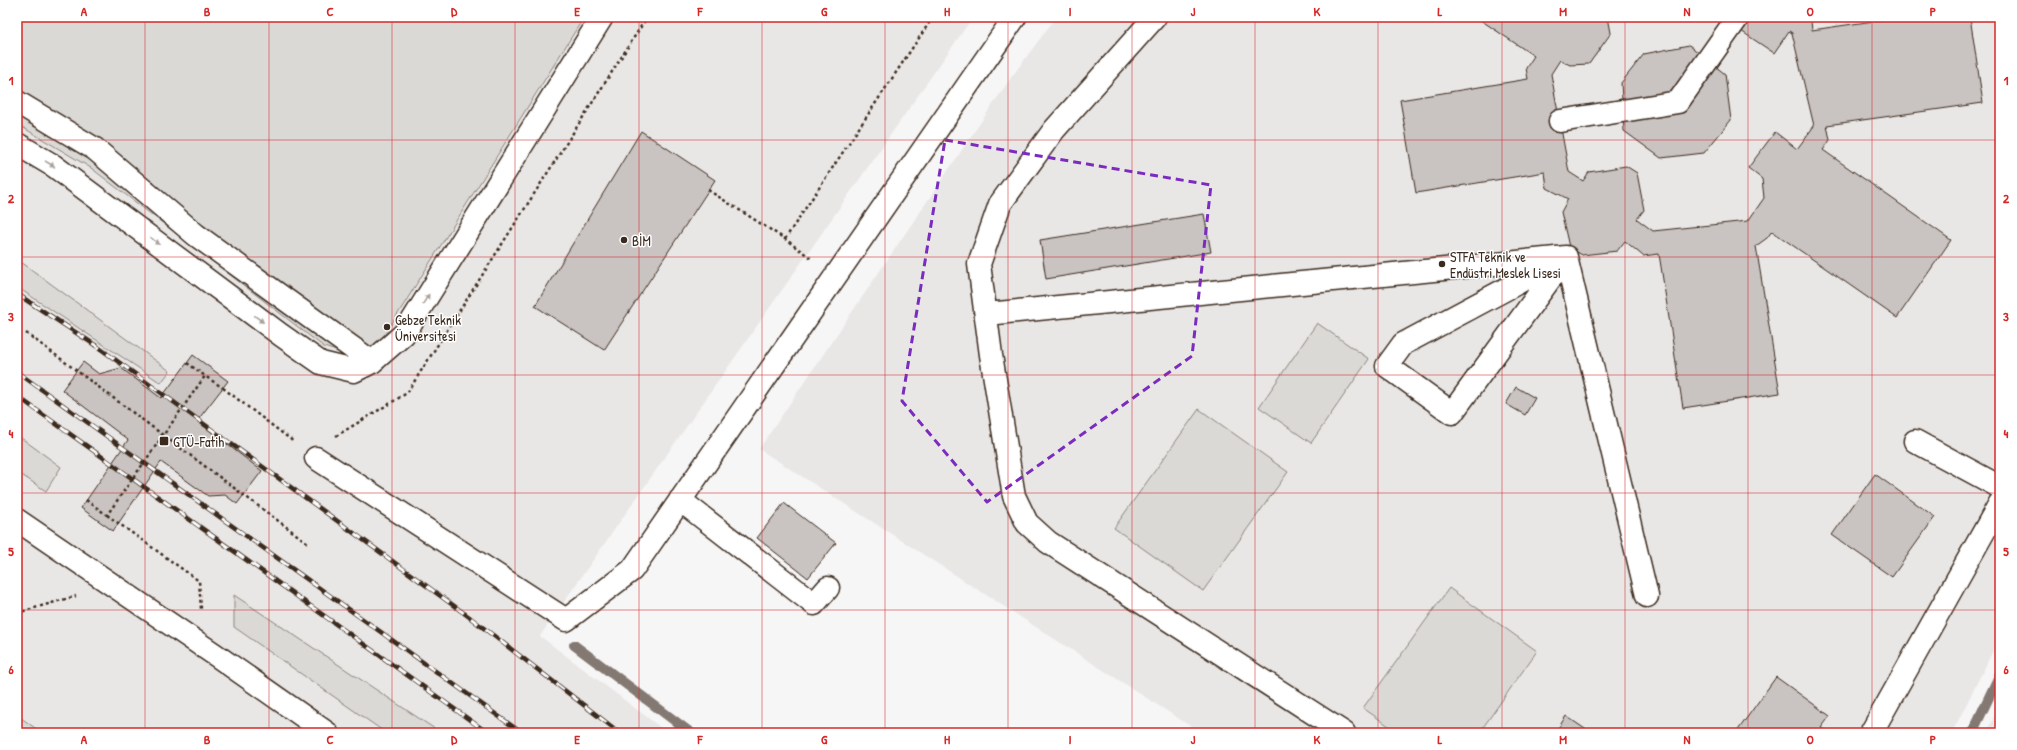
<svg xmlns="http://www.w3.org/2000/svg" width="2017" height="750" viewBox="0 0 2017 750" font-family="'Patrick Hand',sans-serif">
  <style>
    .built { fill: #e9e7e6 }
    .green { fill: #dbd9d6; stroke: #8b827a }
    .lines { fill: none; stroke-linecap: round; stroke-linejoin: round }
    .stream { stroke: #847972; stroke-width: 10 }
    .building { fill: #c9c3c1; stroke: #3b2a1e }
    .minor-casing { stroke: #3b2a1e; stroke-width: 25 }
    .path { stroke: #3b2a1e; stroke-width: 2.5; stroke-dasharray: 3 3; stroke-linecap: butt }
    .minor { stroke: #fff; stroke-width: 22 }
    .rail-casing { stroke: #3b2a1e; stroke-width: 4.5 }
    .rail { stroke: #fff; stroke-width: 3; stroke-dasharray: 9; stroke-linecap: butt }
    .path-bridge { stroke: #3b2a1e; stroke-width: 2.5; stroke-dasharray: 3 3; stroke-linecap: butt }
    .oneway { fill: #a79f9a }
    .marked { fill: none; stroke: #7b2cbf; stroke-width: 3; stroke-dasharray: 8 5; stroke-linejoin: round }
    .grid { fill: none; stroke: #d62828; stroke-width: 1; stroke-opacity: 0.55 }
    .poi-dot { fill: #3b2a1e; stroke: #fff; stroke-width: 1.5 }
    .labels { text-anchor: middle; dominant-baseline: central; stroke-width: 3; stroke-linejoin: round; paint-order: stroke }
    .poi-label { font-size: 14px; fill: #3b2a1e; stroke: #fff; text-anchor: start }
    .neatline { fill: none; stroke: #d62828; stroke-width: 1.5 }
    .grid-label { font-size: 13px; text-anchor: middle; font-weight: bold; fill: #d62828 }
  </style>
  <rect width="100%" height="100%" fill="#f7f6f6"/>
  <filter id="ink" filterUnits="userSpaceOnUse"><feTurbulence type="fractalNoise" baseFrequency=".025" numOctaves="2"/><feDisplacementMap in="SourceGraphic" scale="8" xChannelSelector="R" yChannelSelector="G"/><feConvolveMatrix kernelMatrix="1 2 1 2 8 2 1 2 1" color-interpolation-filters="sRGB"/></filter>
  <g filter="url(#ink)">
    <path class="built" d="M17,17H973L540,636L668,733H17Z
      M1056,17H2000V637L1952,733H1201L759,449L1010,79Z
      M2000,705V733H1986Z"/>
    <path class="green" d="M17,17H584L379,344L354,357L324,347L91,168L17,124Z
      M17,259L170,371L161,383L17,287Z
      M1317,323L1369,359L1311,443L1259,407Z
      M1199,409L1288,472L1203,591L1114,528Z
      M17,435L61,467L46,491L17,472Z
      M1449,588L1537,651L1479,733H1399L1363,708Z
      M234,595L441,733H386L234,627Z
      M17,715L42,733H17Z"/>
    <g class="lines">
      <path class="stream" d="M574,645L691,733
        M1972,733L2000,674"/>
    </g>
    <path class="building" d="M1476,17H1608L1611,33L1589,64L1570,65L1560,60L1551,74L1569,172L1583,181L1589,172L1626,166L1637,173L1644,210L1637,219L1653,231L1748,221L1764,198L1762,179L1748,168L1775,132L1797,149L1814,126L1792,33L1789,31L1774,53L1720,17H1804L1811,21L1812,30L1901,17H1970L1983,103L1827,125L1830,140L1823,150L1951,240L1897,318L1772,231L1767,238L1756,246L1780,393L1683,408L1659,254L1643,256L1625,241L1617,251L1582,255L1569,247L1561,212L1568,199L1547,188L1545,172L1416,193L1400,100L1528,79L1526,68L1534,56Z
      M1689,45L1725,74L1731,120L1704,153L1661,158L1624,131L1621,83L1644,54Z
      M641,131L715,180L604,350L535,306Z
      M1204,214L1211,252L1046,279L1040,240Z
      M193,355L228,381L197,421L262,471L237,504L225,495L208,496L161,462L113,531L81,508L128,440L62,390L83,362L99,374L121,368L161,398Z
      M1516,387L1535,398L1525,415L1506,404Z
      M1875,474L1935,517L1892,577L1832,535Z
      M784,503L836,543L808,578L757,538Z
      M1776,677L1830,716L1821,728L1829,733H1736Z
      M1566,716L1591,733H1555Z"/>
    <g class="lines">
      <g class="minor-casing">
        <path id="minor" d="M1155,17L1054,130L1000,204L979,264L991,355L1014,496L1027,523L1048,542L1344,733
          M17,102L95,149L196,235L372,362
          M1560,121L1678,102L1738,17
          M17,144L54,166L281,335L321,363L354,371L372,362L404,334L602,17
          M1566,257L1452,413L1387,366L1403,344Z
          M1566,257L1647,596
          M987,314L1566,257
          M1915,441L2000,487
          M316,458L566,620L632,570L1015,17
          M680,500L814,604L828,588
          M17,520L220,658L327,733
          M1871,733L2000,503"/>
      </g>
      <path class="path" d="M708,190L785,239L812,259
        M785,239L933,17
        M26,333L308,543
        M187,363L205,376
        M223,388L294,442
        M336,436L407,393L647,17
        M107,515L199,581L201,609
        M17,613L76,596"/>
      <use href="#minor" class="minor"/>
      <g class="rail-casing">
        <path id="rail" d="M17,294L98,347L468,616L620,733
          M17,372L522,733
          M17,396L488,733"/>
      </g>
      <use href="#rail" class="rail"/>
      <path class="path-bridge" d="M86,500L107,515L205,376L223,388"/>
    </g>
    <defs><path id="oneway-solid" d="M-6-.8H1V-3.2L6.5 0L1 3.2V.8H-6Z"/></defs>
    <g class="oneway">
      <use href="#oneway-solid" transform="translate(50 164) rotate(32)"/>
      <use href="#oneway-solid" transform="translate(155 241) rotate(37)"/>
      <use href="#oneway-solid" transform="translate(426 299) rotate(-58)"/>
      <use href="#oneway-solid" transform="translate(259 319) rotate(37)"/>
    </g>
  </g>
  <path class="marked" d="M945,140L1211,185L1192,356L987,502L902,401Z"/>
  <path class="grid" d="M145,17V733M269,17V733M392,17V733M515,17V733M639,17V733M762,17V733M885,17V733M1008,17V733M1132,17V733M1255,17V733M1378,17V733M1502,17V733M1625,17V733M1748,17V733M1872,17V733M17,140H2000M17,257H2000M17,375H2000M17,493H2000M17,610H2000"/>
  <g class="poi-dot">
    <circle cx="624" cy="240" r="4"/>
    <circle cx="1442" cy="264" r="4"/>
    <circle cx="387" cy="327" r="4"/>
    <rect x="159" y="436" width="10" height="10" rx="2"/>
  </g>
  <g class="labels">
    <g class="poi-label">
      <text x="632" y="240">BİM</text>
      <text x="1450" y="256">STFA Teknik ve<tspan x="1450" dy="16">Endüstri Meslek Lisesi</tspan></text>
      <text x="395" y="319">Gebze Teknik<tspan x="395" dy="16">Üniversitesi</tspan></text>
      <text x="173" y="441">GTÜ-Fatih</text>
    </g>
  </g>
  <rect width="2017" height="750" fill="none" stroke="#fff" stroke-width="44"/>
  <rect x="22" y="22" width="1973" height="706" class="neatline"/>
  <g class="grid-label">
    <text x="84" y="16">A</text>
    <text x="207" y="16">B</text>
    <text x="330" y="16">C</text>
    <text x="454" y="16">D</text>
    <text x="577" y="16">E</text>
    <text x="700" y="16">F</text>
    <text x="824" y="16">G</text>
    <text x="947" y="16">H</text>
    <text x="1070" y="16">I</text>
    <text x="1193" y="16">J</text>
    <text x="1317" y="16">K</text>
    <text x="1440" y="16">L</text>
    <text x="1563" y="16">M</text>
    <text x="1687" y="16">N</text>
    <text x="1810" y="16">O</text>
    <text x="1933" y="16">P</text>
    <text x="11" y="85">1</text>
    <text x="2006" y="85">1</text>
    <text x="11" y="203">2</text>
    <text x="2006" y="203">2</text>
    <text x="11" y="321">3</text>
    <text x="2006" y="321">3</text>
    <text x="11" y="438">4</text>
    <text x="2006" y="438">4</text>
    <text x="11" y="556">5</text>
    <text x="2006" y="556">5</text>
    <text x="11" y="674">6</text>
    <text x="2006" y="674">6</text>
    <text x="84" y="744">A</text>
    <text x="207" y="744">B</text>
    <text x="330" y="744">C</text>
    <text x="454" y="744">D</text>
    <text x="577" y="744">E</text>
    <text x="700" y="744">F</text>
    <text x="824" y="744">G</text>
    <text x="947" y="744">H</text>
    <text x="1070" y="744">I</text>
    <text x="1193" y="744">J</text>
    <text x="1317" y="744">K</text>
    <text x="1440" y="744">L</text>
    <text x="1563" y="744">M</text>
    <text x="1687" y="744">N</text>
    <text x="1810" y="744">O</text>
    <text x="1933" y="744">P</text>
  </g>
</svg>
